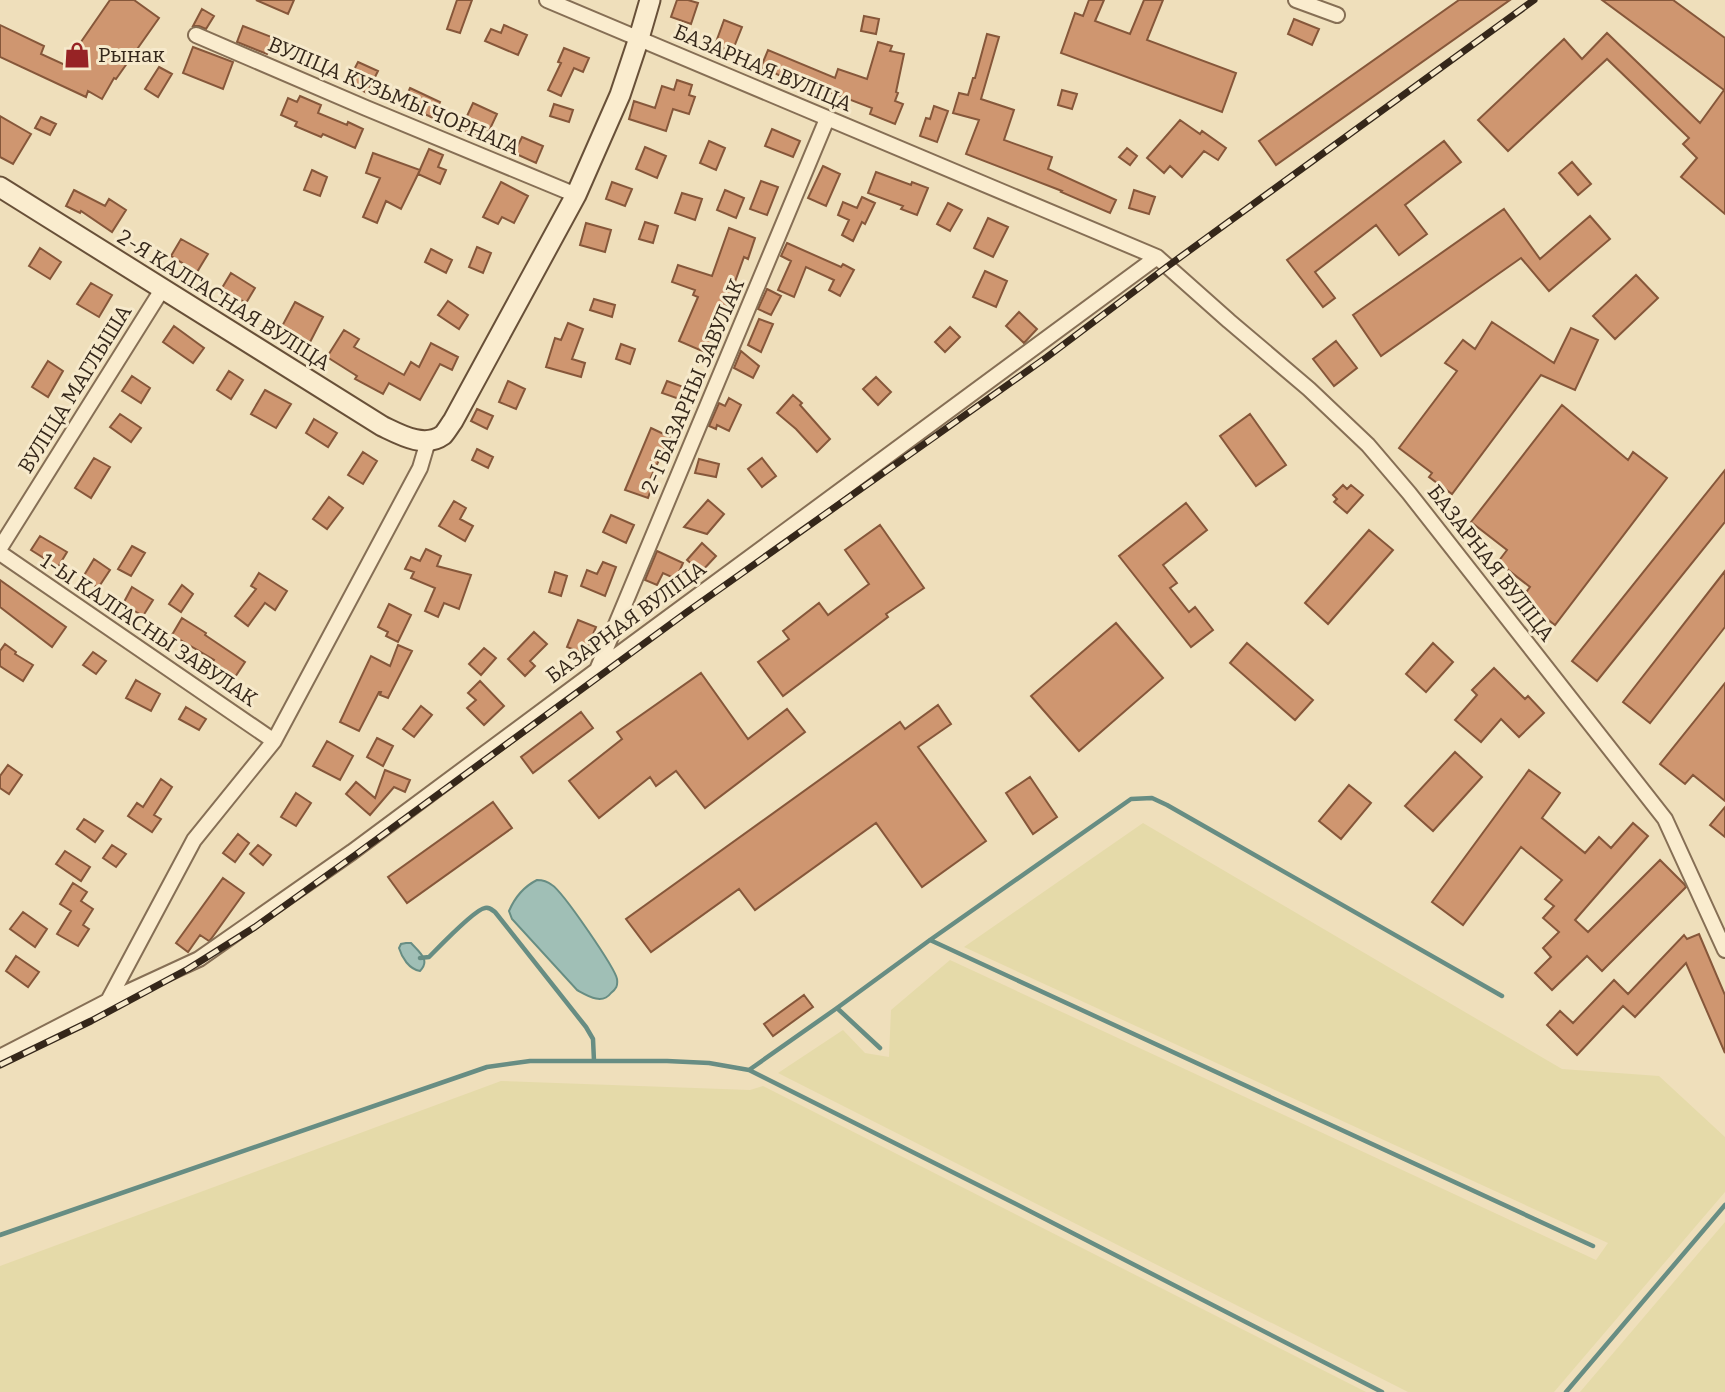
<svg xmlns="http://www.w3.org/2000/svg" width="1725" height="1392" viewBox="0 0 1725 1392" font-family="Bitter,serif">
  <style>
    .farmland { fill: #e5daa9 }
    .water { fill: #a0bfb6; stroke: #678d83; stroke-width: 2 }
    .lines { fill: none; stroke-linecap: round; stroke-linejoin: round }
    .stream { stroke: #678d83; stroke-width: 4.5 }
    .building { fill: #cf9670; stroke: #86573a; stroke-width: 2 }
    .street-casing { stroke: #866f55; stroke-width: 18 }
    .secondary-casing { stroke: #685038; stroke-width: 23 }
    .street { stroke: #faecce; stroke-width: 14 }
    .secondary { stroke: #faecce; stroke-width: 19 }
    .rail-casing { stroke: #35271a; stroke-width: 7 }
    .rail { stroke: #f6e9cb; stroke-width: 4.5; stroke-dasharray: 13; stroke-linecap: butt }
    .labels { text-anchor: middle; dominant-baseline: central; stroke-width: 6; stroke-linejoin: round; paint-order: stroke }
    .poi-label { font-size: 21px; fill: #35271a; stroke: #f6e9cb; text-anchor: start }
    .street-label { font-size: 21px; fill: #35271a; stroke: #f6e9cb }
  </style>
  <rect width="100%" height="100%" fill="#efdfbb"/>
  <path class="farmland" d="M1143,823L1562,1069L1659,1076L1725,1137V1192L1554,1392H1408L778,1073L843,1030L865,1053L889,1057L891,1010L950,960L1596,1260L1608,1243L964,947Z
    M501,1081L750,1090L763,1086L1366,1392H0V1266Z
    M1725,1222V1392H1580Z"/>
  <path class="water" d="M537,880C543,880 547,881 552,885C563,892 615,968 617,979C618,986 616,989 611,993C602,1005 588,996 577,990L512,919L509,911C515,897 523,887 537,880Z
    M406,943H411C419,952 431,960 420,971C409,969 402,958 399,948L401,944Z"/>
  <g class="lines">
    <path class="stream" d="M930,940L1593,1246
      M420,958L429,957C438,948 475,909 485,908C489,907 491,909 495,912L586,1027L593,1039L594,1061
      M837,1008L880,1048
      M749,1070L837,1008L930,940L1131,799L1152,798L1167,805L1502,996
      M0,1235L487,1067L530,1061H667L709,1063L749,1070L1012,1202L1382,1392
      M1566,1392L1725,1205"/>
  </g>
  <path class="building" d="M110,0H134L159,18L116,79L114,78L102,99L88,91L86,97L0,57V25L44,46L41,54L65,65Z
    M256,0H294L288,14Z
    M457,0H472L460,33L447,29Z
    M677,0H688L698,3L691,24L671,17Z
    M1089,0H1104L1095,21L1130,34L1144,0H1163L1147,40L1236,73L1222,112L1061,53L1075,13L1083,16Z
    M1459,0H1510L1276,165L1259,141Z
    M1602,0H1673L1725,38V214L1681,177L1697,158L1683,144L1689,138L1607,59L1508,151L1478,120L1564,39L1582,59L1607,33L1700,123L1724,90Z
    M202,9L214,16L206,29L199,26H193Z
    M864,16L879,19L876,34L861,31Z
    M1294,19L1319,29L1312,45L1288,34Z
    M724,20L742,27L732,52L715,45Z
    M504,25L527,35L518,55L485,41L491,29L501,33Z
    M243,26L274,38L267,54L237,42Z
    M987,34L999,37L981,99L1014,110L1004,140L1052,157L1048,169L1116,200L1110,213L1061,192L1062,191L966,154L979,120L953,113L959,93L968,95L973,78H975Z
    M878,42L892,46L890,51L904,54L896,92L898,93L895,101L903,104L895,124L870,114L872,108L822,89L823,85L785,73L783,77L761,67L768,50L835,78L838,69L867,79Z
    M193,47L233,62L223,89L183,73Z
    M564,48L589,58L583,72L574,68L561,96L548,90L561,63L558,62Z
    M358,62L378,71L367,93L347,83Z
    M159,67L172,74L158,97L145,89Z
    M677,80L692,85L689,95L695,97L689,114L673,109L666,131L629,119L634,101L655,108L662,86L674,90Z
    M410,88L440,102L433,118L403,104Z
    M1062,90L1077,94L1072,109L1058,105Z
    M300,96L321,105L318,113L347,125L348,122L363,129L355,148L323,134L321,137L295,126L297,122L281,115L288,98L297,102Z
    M473,103L497,114L489,131L485,129L481,138L461,129Z
    M554,104L573,110L569,122L550,116Z
    M934,106L948,111L937,142L920,136L926,118L930,119Z
    M0,116L31,134L13,164L0,157Z
    M41,117L56,124L50,135L35,128Z
    M1180,120L1200,134L1202,131L1226,148L1218,160L1204,151L1182,177L1170,166L1164,173L1147,158Z
    M772,129L800,141L793,157L765,146Z
    M522,137L543,146L536,163L514,153Z
    M709,141L725,148L716,170L700,163Z
    M1444,141L1461,162L1405,205L1427,234L1399,255L1376,225L1315,272L1335,298L1323,307L1287,260Z
    M645,147L666,156L657,178L636,169Z
    M1127,148L1137,156L1130,165L1119,157Z
    M429,149L443,155L438,167L446,170L440,184L418,174Z
    M373,153L420,170L401,209L386,201L377,223L363,217L380,178L366,173Z
    M1572,162L1591,184L1578,195L1559,173Z
    M823,166L840,174L826,206L808,198Z
    M312,170L327,177L320,196L304,190Z
    M876,172L911,185L912,182L928,188L917,215L901,209L903,206L868,193Z
    M761,181L778,187L767,215L750,209Z
    M501,182L528,196L514,223L502,217L498,224L483,217Z
    M612,182L632,189L625,206L606,199Z
    M74,190L105,206L109,199L126,210L112,232L81,211L80,213L66,206Z
    M725,190L744,198L736,218L717,210Z
    M1134,190L1155,197L1149,214L1129,208Z
    M682,193L702,199L695,220L675,213Z
    M862,197L875,203L865,224L862,222L853,241L842,235L849,220L838,215L843,202L857,208Z
    M948,203L962,210L950,231L937,224Z
    M1504,209L1540,259L1590,216L1610,239L1549,291L1521,258L1381,356L1353,315Z
    M988,218L1008,227L993,257L974,248Z
    M645,222L658,226L653,243L639,239Z
    M586,223L611,230L605,252L580,245Z
    M729,228L755,238L748,259L744,257L732,290L741,293L735,309L719,304L707,329L718,334L709,354L679,341L698,297L693,295L695,290L672,282L678,265L712,276Z
    M181,239L208,254L197,272L171,256Z
    M787,243L841,267L843,264L854,270L840,296L829,290L834,280L806,267L794,297L778,290L791,261L781,256Z
    M477,247L491,253L483,273L469,267Z
    M40,248L61,262L50,279L29,266Z
    M431,249L452,260L446,273L425,262Z
    M985,271L1007,281L996,307L973,297Z
    M231,273L255,288L246,303L222,288Z
    M1636,275L1658,298L1615,339L1593,316Z
    M91,283L112,295L99,317L77,304Z
    M767,289L781,296L771,315L758,309Z
    M594,299L615,305L612,317L590,310Z
    M448,301L468,315L459,329L438,315Z
    M295,302L323,317L308,346L280,330Z
    M1019,312L1037,329L1024,343L1006,326Z
    M759,319L773,324L761,352L748,345Z
    M1492,322L1554,363L1571,328L1598,340L1575,390L1541,375L1452,494L1429,477L1432,473L1399,448L1457,371L1445,363L1463,340L1475,349Z
    M568,323L583,329L572,359L585,363L581,377L546,367L555,338L561,340Z
    M174,326L204,348L193,363L163,342Z
    M950,327L960,337L945,352L935,342Z
    M344,330L359,339L354,347L404,375L411,362L419,367L431,343L458,357L452,370L440,364L420,400L389,383L383,394L355,379L357,376L327,357Z
    M1336,341L1357,368L1334,386L1313,359Z
    M621,344L635,349L630,364L616,359Z
    M741,351L759,366L753,378L734,368Z
    M48,361L63,371L48,397L32,387Z
    M229,371L243,380L231,399L217,390Z
    M132,376L150,388L141,403L122,391Z
    M876,377L891,392L878,405L863,389Z
    M508,381L525,389L516,409L499,402Z
    M667,381L689,389L685,401L662,393Z
    M265,390L291,404L276,428L251,414Z
    M793,395L802,403L800,405L830,439L817,452L796,429L777,413Z
    M729,398L741,405L729,431L717,425L716,429L709,426L719,403L725,406Z
    M1562,405L1628,460L1633,452L1667,478L1555,625L1521,599L1530,587L1498,562L1507,550L1471,522Z
    M477,409L493,416L487,429L471,421Z
    M120,414L141,428L131,442L110,427Z
    M1250,414L1286,465L1256,486L1220,436Z
    M314,419L337,433L328,447L306,433Z
    M651,428L670,437L651,477L655,478L648,498L625,490Z
    M477,449L493,457L488,468L472,460Z
    M363,452L377,461L363,484L348,475Z
    M94,458L110,467L91,498L75,488Z
    M762,458L776,476L762,487L748,469Z
    M699,459L719,464L716,477L695,473Z
    M1725,470V522L1597,681L1572,661Z
    M1343,485L1347,489L1351,485L1363,495L1347,513L1334,502L1337,499L1333,495Z
    M329,497L343,508L327,529L313,519Z
    M708,500L724,514L707,534L684,527Z
    M454,501L466,508L460,519L473,526L465,541L439,526Z
    M1186,503L1207,530L1163,565L1177,583L1170,588L1189,612L1195,607L1213,630L1191,647L1119,556Z
    M611,515L634,525L626,543L603,532Z
    M880,525L924,588L886,614L888,617L783,696L758,662L789,639L783,631L819,603L828,615L869,584L845,550Z
    M1369,530L1393,550L1328,624L1305,603Z
    M40,536L67,552L58,567L31,550Z
    M702,543L716,556L701,572L687,560Z
    M132,546L145,553L131,576L118,569Z
    M426,549L441,556L437,566L471,575L459,609L444,603L438,617L425,611L435,588L411,578L414,572L405,569L411,557L420,561Z
    M657,551L683,563L676,579L663,573L657,585L645,580Z
    M94,559L110,570L98,588L83,577Z
    M603,562L616,567L605,596L581,586L587,570L597,574Z
    M1725,571V627L1650,723L1623,702Z
    M555,572L567,576L561,596L549,592Z
    M259,573L287,591L275,610L265,603L248,626L235,616L256,589L251,586Z
    M0,580L66,627L52,647L0,607Z
    M182,585L193,594L181,612L169,604Z
    M132,587L153,600L143,616L123,604Z
    M389,604L411,615L398,642L386,636L388,632L378,627Z
    M182,618L206,633L205,635L245,662L235,677L213,662L214,660L172,635Z
    M578,620L596,627L585,654L567,647Z
    M1116,623L1163,678L1079,751L1031,696Z
    M534,632L547,644L530,661L535,666L525,676L508,659Z
    M1247,643L1313,700L1295,720L1230,663Z
    M1433,643L1453,662L1426,692L1406,674Z
    M5,644L16,652L15,654L33,665L23,681L0,666V651Z
    M398,645L412,651L388,698L380,695L381,692H379L359,731L340,722L371,656L390,666Z
    M484,648L496,658L481,675L469,664Z
    M93,652L106,661L96,674L83,665Z
    M1494,668L1525,699L1528,696L1544,713L1519,737L1501,719L1481,742L1455,720L1477,695L1472,690Z
    M701,673L748,739L787,709L805,732L705,808L676,771L656,786L650,777L599,818L569,781L622,739L617,732Z
    M136,680L160,694L151,711L126,698Z
    M480,681L504,706L484,725L467,708L476,700L468,693Z
    M1725,683V801L1693,775L1685,784L1660,764Z
    M938,705L951,724L918,747L986,841L922,887L876,823L755,910L739,889L651,952L626,919L900,722L905,729Z
    M421,706L432,715L414,737L403,729Z
    M186,707L206,719L199,730L179,719Z
    M581,712L593,728L533,773L521,757Z
    M377,738L393,746L383,766L367,757Z
    M327,741L353,756L340,780L313,766Z
    M1455,752L1482,777L1433,831L1405,806Z
    M8,765L22,775L9,794L0,788V776Z
    M385,770L410,780L405,792L394,787L370,815L346,794L356,782L375,798Z
    M1529,770L1560,793L1542,818L1585,853L1599,837L1611,848L1633,823L1648,836L1575,920L1588,932L1660,860L1684,884L1686,887L1602,971L1587,956L1552,990L1535,973L1551,957L1543,948L1559,932L1543,918L1554,906L1545,899L1562,880L1521,847L1463,925L1432,902Z
    M1030,777L1057,817L1033,834L1006,793Z
    M161,779L172,787L154,815L161,819L152,832L128,816L137,803L143,807Z
    M1349,785L1371,803L1341,839L1319,821Z
    M296,793L311,803L296,826L281,817Z
    M493,802L512,828L407,903L388,877Z
    M1725,807V837L1710,825Z
    M84,819L103,831L95,842L77,829Z
    M238,834L249,843L235,862L223,853Z
    M112,845L126,854L116,867L103,858Z
    M258,845L271,855L263,865L250,854Z
    M65,851L90,867L81,881L56,864Z
    M223,878L244,893L211,939L209,941L200,935L188,952L176,943Z
    M73,883L87,892L81,901L93,909L83,925L89,929L78,946L57,934L71,911L60,904Z
    M23,912L47,929L35,947L10,929Z
    M1699,934L1725,995V1053L1686,963L1635,1017L1623,1006L1577,1055L1547,1025L1560,1011L1573,1023L1614,980L1628,994L1684,935L1687,939Z
    M16,956L39,972L28,987L6,971Z
    M804,995L813,1007L773,1036L764,1024Z"/>
  <g class="lines">
    <g class="street-casing">
      <path id="street" d="M547,0L1157,257L1229,321L1309,389L1368,445L1409,493L1665,819L1725,950
        M1296,0L1337,15
        M196,35L366,108L576,195
        M0,548L163,288
        M0,553L274,741
        M597,670L827,119
        M108,1001L199,959L352,852L597,670L1157,257
        M0,1057L108,1001L194,840L274,741L420,468L428,441"/>
    </g>
    <g class="secondary-casing">
      <path id="secondary" d="M0,187L382,426C399,434 424,449 443,435C446,432 450,425 453,421L576,195L620,95L639,38L650,0"/>
    </g>
    <use href="#street" class="street"/>
    <use href="#secondary" class="secondary"/>
    <g class="rail-casing">
      <path id="rail" d="M0,1065L91,1021L188,969L255,927L358,853L687,612L1047,357L1168,266L1534,0"/>
    </g>
    <use href="#rail" class="rail"/>
  </g>
  <defs>
    <g id="shop-bare" transform="scale(2.1)"><path d="M-5-2.5h2.3a2.7 3.5 0 0 1 5.4 0H5L5.5 6h-11ZM-1.5-2.5h3a1.5 2.3 0 0 0-3 0Z" fill="#972325" stroke="#f6e9cb" stroke-width="2.5" paint-order="stroke"/></g>
  </defs>
  <g fill-rule="evenodd">
    <use href="#shop-bare" x="77" y="55"/>
  </g>
  <g class="labels">
    <g class="poi-label">
      <text x="98" y="55">Рынак</text>
    </g>
    <g class="street-label">
      <text transform="translate(763 68) rotate(23)">БАЗАРНАЯ ВУЛІЦА</text>
      <text transform="translate(394 96) rotate(23)">ВУЛІЦА КУЗЬМЫ ЧОРНАГА</text>
      <text transform="translate(224 300) rotate(32)">2-Я КАЛГАСНАЯ ВУЛІЦА</text>
      <text transform="translate(693 386) rotate(-67)">2-І БАЗАРНЫ ЗАВУЛАК</text>
      <text transform="translate(75 389) rotate(-58)">ВУЛІЦА МАГЛЫША</text>
      <text transform="translate(1491 563) rotate(52)">БАЗАРНАЯ ВУЛІЦА</text>
      <text transform="translate(626 622) rotate(-36)">БАЗАРНАЯ ВУЛІЦА</text>
      <text transform="translate(149 630) rotate(34)">1-Ы КАЛГАСНЫ ЗАВУЛАК</text>
    </g>
  </g>
</svg>
